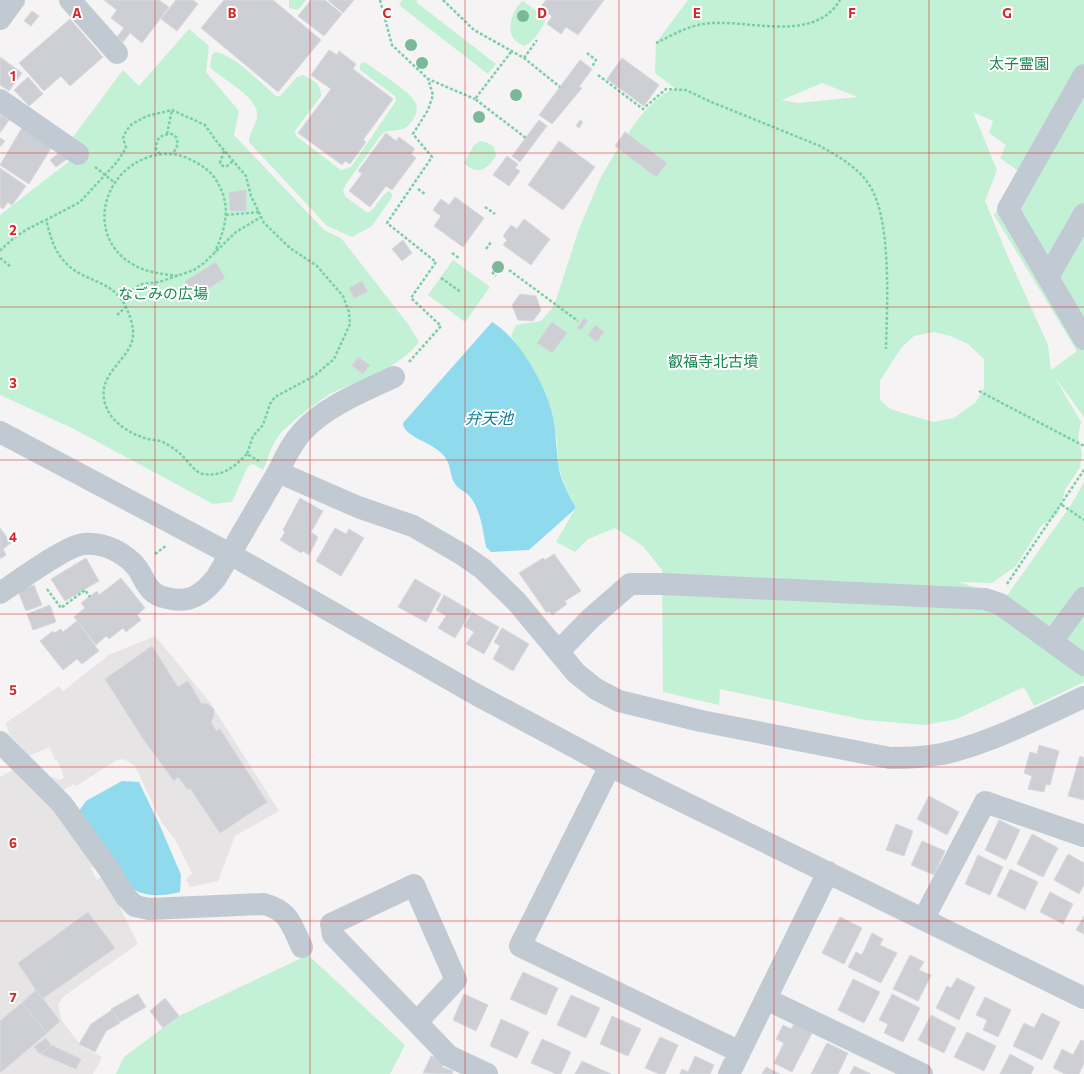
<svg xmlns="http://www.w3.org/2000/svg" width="1084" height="1074" viewBox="0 0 1084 1074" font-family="Commissioner,'Noto Sans JP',sans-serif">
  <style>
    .education { fill: #e6e4e5 }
    .green { fill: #c3f1d5; fill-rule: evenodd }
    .water { fill: #90daee }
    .building { fill: #cdcfd5; stroke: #d7d9de }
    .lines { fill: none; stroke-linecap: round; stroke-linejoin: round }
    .path { stroke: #7ad0a6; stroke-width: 2.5; stroke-dasharray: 3 2; stroke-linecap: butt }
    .minor { stroke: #c1cad2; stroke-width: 22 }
    .tree { fill: #7bb799 }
    .grid { fill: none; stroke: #d62828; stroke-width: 1; stroke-opacity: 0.55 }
    .labels { text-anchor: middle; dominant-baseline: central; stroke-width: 4; stroke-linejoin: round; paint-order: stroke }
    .park-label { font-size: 15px; fill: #17864f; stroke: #fff }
    .water-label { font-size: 16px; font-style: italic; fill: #0c7c9b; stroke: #fff }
    .grid-label { font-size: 13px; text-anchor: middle; font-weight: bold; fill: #d62828; stroke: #fff; stroke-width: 4; stroke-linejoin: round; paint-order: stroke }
  </style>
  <rect width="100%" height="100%" fill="#f5f3f3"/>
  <path class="education" d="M155,636L209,701L279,811L235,836L218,881L190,887L186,879L192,873L175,839L162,823L135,766L124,759L117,760L76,786L74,784L61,791L48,776L61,780L64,777L58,761L55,760L50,747L29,756L9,734L6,723L59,686L63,691L109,655Z
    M18,767L44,795L96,866L91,868L97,880L102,877L115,897L138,944L64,996L58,1005L62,1021L82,1047L102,1057L93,1074H0V777Z"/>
  <path class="green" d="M289,0H306L298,10L289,8Z
    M402,0H418L416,2L496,64L488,74L399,5Z
    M688,0H1084V417L1054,376L1081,422L1078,437L1082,454L1080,467L1065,490L1058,514L1041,526L1016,566L992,583L959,582L991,593L1004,600L1071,505L1084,482V682L1034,706L1024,687L957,719L925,725L865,720L720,689L719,705L663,692L662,570L643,546L615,528L588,539L575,552L556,542L575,509V506L565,487L558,464L557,441L552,411L533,369L511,336L516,325L541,321L554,306L579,229L601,177L618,148L666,163L628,134C635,121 661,90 676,89L655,73L656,43ZM822,83L858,97L798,103L782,100ZM973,112L993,121L989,133L1006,145L1000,158L1021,173L994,215L1077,351L1051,370L1048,345L1006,252L985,201L997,170ZM934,332L950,336L968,344L984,359V388L976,402L954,418L933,422L890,409L880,400V381L901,348L914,336Z
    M523,1L546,18C543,28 534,42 524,46C520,44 514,41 512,36C507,27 514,6 523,1Z
    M189,29L209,46L206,72L239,111L234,135L324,230L341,238L408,324L419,342C399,368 365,378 336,391C321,398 291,422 280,434C272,443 268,459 263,470L253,464L248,466L232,502L213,504L74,429L0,395V215L72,159L64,149L123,70L139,86Z
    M215,52C234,54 261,84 276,96H280L297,77L303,75C313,80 322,84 321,96L295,131L296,136L341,170L351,167L396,101L395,96L360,70V64L363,62L366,63C378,72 412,92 416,104C419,112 413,121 408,126C401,133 389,128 382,134L346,184L343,191L346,197L366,212H370C377,206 381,195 389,191L392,194V197L372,226L352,237L327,226L249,142C249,132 257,125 257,115C258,96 222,80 210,67L212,55Z
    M480,141L488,143L494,147L496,156C487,170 477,176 464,163L474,145Z
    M453,260L490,287L465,322L428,295Z
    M308,955L405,1045L390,1074H116L124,1057L179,1016Z"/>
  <path class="water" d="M492,322C519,338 543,381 552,412C556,429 556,446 558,463C560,479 567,492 575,506V509L529,550L491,552L486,547C483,531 481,512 471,498C467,492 459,490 455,484C448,472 453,463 440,452C430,442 403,436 403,423Z
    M122,781L139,782L161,828L181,875L180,892C164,896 144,898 130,887L79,811L86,801Z"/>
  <path class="building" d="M104,0H159L169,7L142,43L130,33L123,42L117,37L124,28L111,18L117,10Z
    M176,0H193L198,4L177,31L161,19Z
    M224,0H273L321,40L278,92L201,28Z
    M311,0H325L342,14L324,36L298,16Z
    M328,0H354L343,13Z
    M546,0H604L578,35L566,27L561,34L547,24L552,16L540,8Z
    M32,11L39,16L31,26L24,21Z
    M70,19L103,57L70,86L61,76L44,91L19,63Z
    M329,50L337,55L339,51L356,64L353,69L393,99L363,140L366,142L350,164L345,161L342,165L298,133L331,89L311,75Z
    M0,57L22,73L9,91L0,85Z
    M622,58L659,85L644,106L607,79Z
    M580,60L592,69L579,87L582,88L552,124L539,115Z
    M28,77L43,94L29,106L14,90Z
    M0,114L9,120L0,133Z
    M539,120L547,126L520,162L512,156Z
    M580,120L583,122L579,128L576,126Z
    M23,126L53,145L29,184L0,165Z
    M625,132L667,163L656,177L615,146Z
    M386,133L396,141L399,137L415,149L411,154L416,158L392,190L386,186L370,207L349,191L362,174L358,171Z
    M0,138L5,141L0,147Z
    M559,141L595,167L563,210L528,185Z
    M64,149L70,157L56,167L50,160Z
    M507,156L518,164L515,168L520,171L509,186L493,175Z
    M0,168L26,186L12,205L8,202L3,209L0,207Z
    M246,190V211H230L229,192Z
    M455,197L484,218L463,247L434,226L441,216L433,210L441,199L449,205Z
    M524,219L550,239L531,265L503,245L507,240L503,236L511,225L517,229Z
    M403,240L412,253L402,261L392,249Z
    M216,262L225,278L195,297L185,281Z
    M362,281L368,292L354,298L349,288Z
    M520,294L536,296L541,310L533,321L518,320L512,305Z
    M584,318L588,321L581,330L577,328Z
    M552,322L567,333L552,353L537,343Z
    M595,325L604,332L597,342L588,335Z
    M358,357L370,365L363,374L352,366Z
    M300,498L323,511L311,532L318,537L309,555L303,551L301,553L280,540L285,532L283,530Z
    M0,528L11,543L3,549L6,555L0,559Z
    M335,528L346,534L349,529L364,538L341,576L316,561Z
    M554,554L581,591L565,601L567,604L552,615L549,611L547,613L519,573L543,558L545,560Z
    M86,558L99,581L65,601L51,579Z
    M121,578L145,608L137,615L141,620L126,632L123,628L109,639L106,636L96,645L74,617L85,608L81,603L97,591L99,595Z
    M415,579L441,594L426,622L398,607Z
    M34,585L42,605L26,611L18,591Z
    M444,595L471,611L455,638L438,628L446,616L436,610Z
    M50,605L56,622L33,630L27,614Z
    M472,612L499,627L484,654L466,644L474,632L464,626Z
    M77,621L99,651L82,664L77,659L63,670L40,641L53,631L54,633L61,629L63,632Z
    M502,628L529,644L513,671L493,659L500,646L494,642Z
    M152,646L178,687L188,681L201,703L208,704L214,709V716L211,722L216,731L220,729L267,802L220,833L190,788L188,790L178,777L174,781L144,740L105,679Z
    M1039,745L1059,751L1050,785L1046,784L1044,792L1028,789L1032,776L1024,773L1030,752L1037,754Z
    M1080,756L1084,758V800L1068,796Z
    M929,796L959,812L947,835L917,819Z
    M999,820L1020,830L1006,860L985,850Z
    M896,824L913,831L904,856L886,850Z
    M1032,834L1058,848L1043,877L1017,864Z
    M922,841L945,851L934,875L911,865Z
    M1068,854L1084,863V885L1079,894L1054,880Z
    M978,855L1003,867L990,895L965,884Z
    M1010,869L1038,882L1025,910L997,896Z
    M1050,892L1073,904L1063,924L1040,912Z
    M88,912L115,948L42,999L18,963Z
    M1084,916V934L1076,930Z
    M840,917L862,928L844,964L822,953Z
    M872,933L883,939L880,945L897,953L881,983L848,967L856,952L862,955Z
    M910,955L924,962L919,970L931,975L918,1001L893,989Z
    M523,972L558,988L546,1015L510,999Z
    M957,978L975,987L959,1020L936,1008L947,986L951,988Z
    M853,979L880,992L864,1023L838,1010Z
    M36,990L60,1021L47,1033L22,1003Z
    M138,994L146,1007L120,1022L111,1009Z
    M464,994L488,1005L476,1031L453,1020Z
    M892,994L920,1008L903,1042L884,1033L888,1024L879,1020Z
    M571,995L600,1008L586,1038L557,1025Z
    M985,997L1011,1010L998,1037L983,1030L987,1020L976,1015Z
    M165,998L179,1016L163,1028L150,1011Z
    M22,1003L47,1033L0,1073V1021Z
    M112,1010L120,1023L106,1031L95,1052L79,1044L91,1024Z
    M1042,1013L1060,1022L1042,1060L1013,1046L1024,1023L1034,1028Z
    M931,1015L956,1028L944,1053L918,1040Z
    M612,1016L641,1029L628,1056L600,1044Z
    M501,1019L529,1032L517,1058L490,1046Z
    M794,1024L812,1033L792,1072L774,1063L784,1043L776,1039L783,1025L791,1029Z
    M967,1032L996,1046L984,1071L954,1057Z
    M660,1037L678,1045L665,1074H659L645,1068Z
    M46,1038L51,1045L40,1054L34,1047Z
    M542,1039L571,1052L561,1074H556L531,1063Z
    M1081,1040L1084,1041V1063L1079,1074H1065L1053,1068L1062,1049L1073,1055Z
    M827,1043L848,1053L838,1074H811Z
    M51,1045L81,1059L76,1069L41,1054Z
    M1010,1054L1034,1067L1031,1074H1000Z
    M431,1056L445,1061L442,1067L453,1071L452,1074L423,1073Z
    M695,1056L714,1065L710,1074H680L682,1069L688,1072Z
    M582,1061L611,1074H575Z
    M854,1066L871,1074H850Z
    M766,1067L780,1074H762Z"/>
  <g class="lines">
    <path class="path" d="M380,0L392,45L428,79L475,99
      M443,0L474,30L524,58L560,87
      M656,43C669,37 684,28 698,25C741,15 812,47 840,0
      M511,52L475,99L526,138
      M587,53L596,60L592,67
      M524,58L537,40
      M598,75L643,109L666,89L686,90L709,101L820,146C838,156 859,168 870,186C892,221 887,307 886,349
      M167,134L172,110
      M224,151L220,163L223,166H227L233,161
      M160,154L156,149C156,138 161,134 172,134L176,137L178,144L173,154
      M95,167L114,182
      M418,189L425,194
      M485,207L495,214
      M226,215L259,212
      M486,249L491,242
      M0,251C14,236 28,228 46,220
      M452,253L459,258
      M0,258L11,267
      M509,270L578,321
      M492,272L496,276
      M178,276C163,274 148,273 134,265C85,238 101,170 152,156C164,153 176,153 187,158C198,163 207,168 214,177C232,203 227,224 215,252
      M441,278L461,292
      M122,301L135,288L142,284L159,282L194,270L204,263L236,232L261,217
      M117,315L126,307
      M409,362L441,326L411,298L436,262L387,223L432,157L413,134L428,110L433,95L428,79
      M979,391L1084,446
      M247,454C234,467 223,477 203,474C193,472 186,457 178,452C173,448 166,443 160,441C156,440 152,440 148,439C129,434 107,420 104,399C100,375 124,362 131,344C136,332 131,319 127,309C112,277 84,284 64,261C53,249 50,234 46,220L80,202L117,162L126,148L123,138L126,131L132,124L147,116L172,110L205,125L217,142L246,176L251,196L264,223L290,248L317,266L343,296L349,312L350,324L334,359L314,376L275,397L270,404L263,425L253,436L247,454L259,461
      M1062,505L1084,520
      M155,554L167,545
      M1007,584L1084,470
      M47,589L61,608L85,590L90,597"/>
    <path class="minor" d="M70,0L117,53
      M0,19L14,0
      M1084,75L1008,209L1084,339
      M0,100L78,154
      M1048,277L1084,214
      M0,432L230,554L477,695L610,766L1084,998
      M278,472C285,458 291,444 302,432C324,407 364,391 394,377
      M0,593C17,582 67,545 84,544C104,542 126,553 138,569C142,575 145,584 151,590C155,594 161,597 167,598C189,604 202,595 216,578L278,472L358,507L413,526L463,555L483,569L516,601L576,673L596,689L619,701L701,721L890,758C907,758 925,757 942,754C991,743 1038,718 1084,697
      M1052,641L1084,598
      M559,651L591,618L630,584H663L985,599L1000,604L1084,665
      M0,742L62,804L108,868L126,897L135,906L149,909L264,904C290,911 291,925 302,947
      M610,766L520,946L740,1052
      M924,918L985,802L1084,836
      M766,999L922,1074
      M417,1022L456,980L414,885L331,924L333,935L449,1056L487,1074
      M729,1074L828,872"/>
  </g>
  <g class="tree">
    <circle cx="523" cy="16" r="6"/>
    <circle cx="411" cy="45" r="6"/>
    <circle cx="422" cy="63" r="6"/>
    <circle cx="516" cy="95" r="6"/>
    <circle cx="479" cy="117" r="6"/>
    <circle cx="498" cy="267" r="6"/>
  </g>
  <path class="grid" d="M155,0V1074M310,0V1074M465,0V1074M619,0V1074M774,0V1074M929,0V1074M0,153H1084M0,307H1084M0,460H1084M0,614H1084M0,767H1084M0,921H1084"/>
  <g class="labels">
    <g class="park-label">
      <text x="1019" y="63">太子霊園</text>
      <text x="163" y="293">なごみの広場</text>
      <text x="713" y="361">叡福寺北古墳</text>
    </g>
    <g class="water-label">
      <text x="489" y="417">弁天池</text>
    </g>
  </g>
  <g class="grid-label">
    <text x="77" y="18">A</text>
    <text x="232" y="18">B</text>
    <text x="387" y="18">C</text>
    <text x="542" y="18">D</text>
    <text x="697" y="18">E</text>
    <text x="852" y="18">F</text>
    <text x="1007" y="18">G</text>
    <text x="13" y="81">1</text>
    <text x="13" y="235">2</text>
    <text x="13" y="388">3</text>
    <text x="13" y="542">4</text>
    <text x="13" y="695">5</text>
    <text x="13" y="848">6</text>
    <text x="13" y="1002">7</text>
  </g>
</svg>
